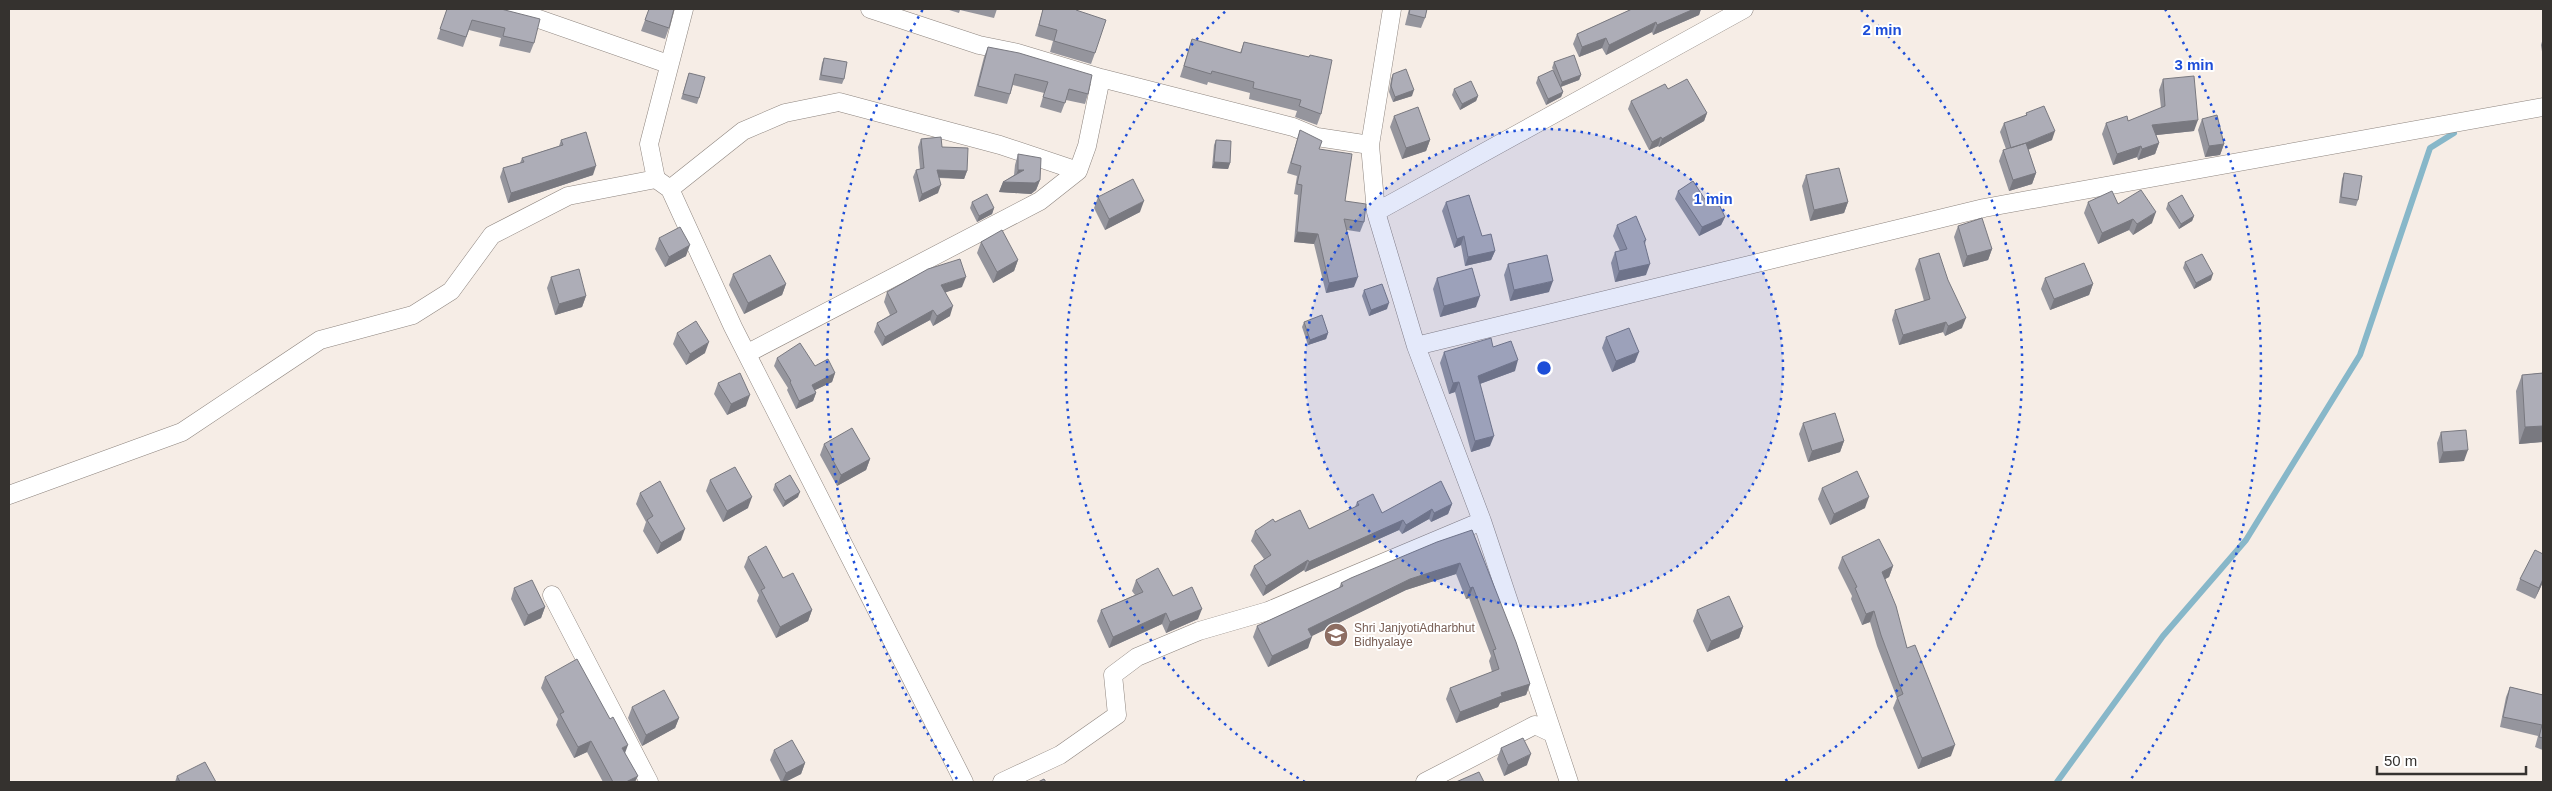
<svg xmlns="http://www.w3.org/2000/svg" width="2552" height="791" viewBox="0 0 2552 791" font-family="Helvetica,sans-serif">
  <style>
    .lines { fill: none; stroke-linecap: round; stroke-linejoin: round }
    .stream { stroke: #87b7c9; stroke-width: 6 }
    .minor-casing { stroke: #8e857f; stroke-width: 19 }
    .minor { stroke: #fff; stroke-width: 18 }
    .wall { fill: #95959d }
    .shaded-wall { fill: #797980 }
    .building { fill: #adadb7; stroke: #797980 }
    .ring { fill: none; stroke: #1d4ed8; stroke-width: 2.5; stroke-dasharray: 2.5 5 }
    .labels { text-anchor: middle; dominant-baseline: central; stroke-width: 4; stroke-linejoin: round; paint-order: stroke }
    .education-label { font-size: 12px; fill: #785e54; stroke: #fff; text-anchor: start }
    .centre { fill: #1d4ed8; stroke: #fff; stroke-width: 2.5 }
    .ring-label { font-size: 15px; text-anchor: middle; font-weight: bold; fill: #1d4ed8; stroke: #fff; stroke-width: 4; stroke-linejoin: round; paint-order: stroke }
  </style>
  <rect width="100%" height="100%" fill="#f6ede6"/>
  <g class="lines">
    <path class="stream" d="M2057,782L2163,636L2246,540L2360,355L2430,148L2454,133"/>
    <g class="minor-casing">
      <path id="minor" d="M510,9L668,64
        M870,9L979,45L1018,53L1101,78L1293,127L1317,137L1370,145
        M1392,9L1370,145L1376,212L1416,346L1482,521L1569,782
        M656,179L670,189L733,327L964,782
        M670,189L743,131L785,113L839,102L1000,145L1078,171
        M1376,212L1744,9
        M1416,346L1984,208L2543,107
        M748,353L1040,201L1078,171L1087,146L1101,78
        M9,495L182,432L320,340L413,315L451,291L492,235L568,196L656,179L649,144L684,9
        M552,595L649,782
        M1002,782L1060,755L1117,715L1113,675L1137,657L1199,631L1268,611L1482,521
        M1425,782L1535,725L1552,733"/>
    </g>
    <use href="#minor" class="minor"/>
  </g>
  <path class="wall" d="M447,9H501L534,43L530,53L499,46L501,38L469,30L463,47L437,39Z
    M649,9L669,28L665,39L641,31Z
    M946,9H997L994,18L960,10L959,13Z
    M1043,9H1076V10L1095,53L1091,64L1050,52L1053,41L1035,36Z
    M1409,9H1427L1425,18L1421,28L1405,25Z
    M1632,9H1701L1699,15L1653,35L1652,32L1606,55L1602,48L1579,57L1573,44L1577,34Z
    M2543,38V58L2541,45Z
    M1192,39L1240,53L1244,42L1321,114L1317,125L1295,117L1297,111L1249,99L1250,93L1208,82L1207,85L1180,77Z
    M988,47L1088,94L1085,104L1066,100L1061,113L1040,107L1044,93L1013,85L1007,104L974,96L984,57Z
    M824,58L844,79L842,84L819,80L822,63Z
    M1554,62L1581,75L1579,80L1561,87L1563,92L1561,97L1546,105L1536,83L1538,77L1554,71L1552,68Z
    M689,73L699,98L697,104L681,99Z
    M1393,74L1412,96L1393,102L1389,92L1391,79Z
    M2163,79L2194,131L2156,135L2159,143L2155,154L2138,160L2137,157L2113,165L2102,134L2106,123L2128,121L2161,108L2159,90Z
    M1454,89L1478,96L1476,101L1460,110L1452,95Z
    M1668,89L1707,113L1704,121L1659,147L1658,146L1649,150L1628,109L1631,101Z
    M2026,113L2052,140L2028,150L2036,173L2032,184L2009,191L1999,161L2003,150L2006,149L2000,132L2004,123L2026,116Z
    M1394,116L1430,140L1426,151L1402,159L1390,127Z
    M2202,119L2224,144L2220,155L2205,157L2198,130Z
    M1300,130L1319,149L1345,201L1364,222L1360,232L1347,230L1354,287L1326,293L1314,244L1294,242L1298,195L1294,194L1297,176L1287,173Z
    M921,139L942,147L967,171L964,179L939,178L938,193L919,202L913,177L916,170L920,169L918,147Z
    M561,140L593,175L508,203L500,177L503,168L520,163L522,158L559,146Z
    M1216,140L1230,163L1228,169L1212,168L1214,145Z
    M1018,154L1040,180L1036,190L1031,194L999,192L1003,182L1014,175L1015,165Z
    M2344,173L2358,200L2356,206L2339,203L2342,179Z
    M1806,175L1848,202L1844,213L1810,221L1802,186Z
    M1678,191L1708,204L1725,217L1721,225L1699,236L1675,199Z
    M1098,197L1140,212L1105,230L1094,208Z
    M972,202L994,208L992,214L977,222L970,208Z
    M1446,202L1482,236L1495,251L1491,260L1465,266L1461,245L1454,248L1442,211Z
    M2088,202L2118,204L2152,223L2133,235L2129,230L2098,244L2084,213Z
    M2168,203L2194,216L2192,221L2179,229L2166,209Z
    M1617,225L1646,240L1645,244L1646,275L1615,282L1611,263L1615,252L1620,251L1613,236Z
    M1958,226L1992,249L1988,260L1963,267L1954,237Z
    M659,238L686,256L665,267L655,249Z
    M981,242L1018,260L1014,271L993,283L977,253Z
    M1919,259L1962,328L1945,336L1943,332L1899,345L1892,320L1895,310L1924,301L1915,269Z
    M2185,262L2211,280L2194,289L2183,268Z
    M1508,264L1549,292L1510,301L1504,275Z
    M733,274L786,284L782,295L744,314L729,285Z
    M551,277L586,296L582,307L555,315L547,288Z
    M1437,278L1476,307L1440,317L1433,289Z
    M2045,278L2093,284L2089,295L2050,310L2041,289Z
    M962,287L945,292L950,316L933,326L930,320L882,346L874,332L877,323L890,315L884,302L887,292Z
    M1364,290L1387,309L1369,316L1362,296Z
    M1304,322L1328,333L1326,339L1308,345L1302,327Z
    M677,333L705,353L686,365L673,344Z
    M1606,337L1635,362L1612,372L1602,348Z
    M1493,347L1515,371L1480,384L1490,446L1471,452L1455,392L1449,394L1440,363L1444,352Z
    M777,358L815,366L835,373L832,382L815,390L816,393L813,401L796,409L787,390L788,388L774,366Z
    M2543,373V442L2519,444L2516,391L2522,375Z
    M718,383L746,406L727,415L714,394Z
    M1803,423L1844,441L1840,452L1808,462L1799,434Z
    M2441,432L2464,461L2439,463L2437,443Z
    M824,444L870,459L866,470L837,486L820,455Z
    M710,480L748,508L723,522L706,491Z
    M775,484L798,497L783,507L773,490Z
    M1822,488L1865,508L1830,525L1818,499Z
    M640,493L681,540L657,554L643,531L646,522L636,504Z
    M1357,502L1382,513L1452,504L1448,514L1431,522L1429,519L1402,534L1399,530L1305,572L1304,570L1263,596L1250,575L1254,566L1264,559L1251,541L1255,531L1275,522L1309,529L1355,507Z
    M1472,530L1530,684L1526,695L1500,703L1498,707L1456,723L1446,699L1450,688L1492,672L1489,661L1491,656L1469,598L1466,599L1456,574L1406,590L1311,636L1308,648L1268,667L1253,637L1257,626L1339,588L1341,583Z
    M2543,554V582L2535,599L2516,590L2520,579Z
    M748,557L783,578L812,610L808,621L776,638L757,601L759,595L744,567Z
    M1842,557L1893,566L1889,577L1885,579L1907,648L1951,756L1918,769L1893,708L1897,698L1877,646L1870,622L1862,625L1851,599L1852,596L1838,568Z
    M1136,580L1173,596L1198,619L1166,633L1162,624L1109,648L1097,621L1101,610L1135,595L1132,591Z
    M514,588L545,607L541,618L524,626L511,599Z
    M1697,610L1743,627L1739,638L1707,652L1693,621Z
    M545,677L625,753L635,782H603L587,752L574,758L556,725L558,719L541,688Z
    M2510,687L2543,695V750L2535,747L2538,736L2500,727L2506,697Z
    M632,707L679,718L675,728L642,746L628,718Z
    M1501,748L1527,765L1504,776L1497,759Z
    M774,750L805,763L801,774L785,782H781L770,760Z
    M177,776L216,782H175Z"/>
  <path class="shaded-wall" d="M1694,9H1701L1699,15L1653,35L1657,25Z
    M1656,22L1652,32L1606,55L1609,45Z
    M1606,38L1602,48L1579,57L1582,47Z
    M1581,75L1579,80L1560,87L1562,82Z
    M1414,90L1412,96L1393,102L1395,97Z
    M1563,92L1561,97L1546,105L1548,99Z
    M1478,96L1476,101L1460,110L1462,104Z
    M1707,113L1704,121L1659,147L1662,139Z
    M2198,120L2194,131L2148,136L2152,125Z
    M2055,131L2052,140L2009,157L2012,149Z
    M1661,137L1658,146L1649,150L1652,142Z
    M1430,140L1426,151L1402,159L1406,148Z
    M2159,143L2155,154L2138,160L2142,149Z
    M2224,144L2220,155L2205,157L2209,146Z
    M2141,146L2137,157L2113,165L2117,154Z
    M1214,162L1230,163L1228,169L1212,168Z
    M596,166L593,175L508,203L511,193Z
    M937,170L967,171L964,179L934,177Z
    M1018,170H1024L1014,181Z
    M2036,173L2032,184L2009,191L2013,180Z
    M1040,180L1036,190L1031,194L999,192L1003,182Z
    M941,185L938,193L919,202L922,194Z
    M1144,201L1140,212L1105,230L1109,219Z
    M1848,202L1844,213L1810,221L1814,210Z
    M994,208L992,214L977,222L979,216Z
    M2156,212L2152,223L2133,235L2137,224Z
    M2194,216L2192,221L2179,229L2181,224Z
    M1725,217L1721,225L1699,236L1702,227Z
    M2133,219L2129,230L2098,244L2102,233Z
    M1297,232L1318,234L1314,244L1294,242Z
    M1464,236L1461,245L1454,248L1457,239Z
    M690,245L686,256L665,267L669,257Z
    M1992,249L1988,260L1963,267L1967,256Z
    M1495,251L1491,260L1465,266L1468,257Z
    M1018,260L1014,271L993,283L997,272Z
    M1650,264L1646,275L1615,282L1619,271Z
    M2213,274L2211,280L2194,289L2196,283Z
    M966,277L962,287L938,295L941,285Z
    M1358,277L1354,287L1326,293L1329,283Z
    M1553,281L1549,292L1510,301L1514,290Z
    M786,284L782,295L744,314L748,303Z
    M2093,284L2089,295L2050,310L2054,299Z
    M586,296L582,307L555,315L559,304Z
    M1480,296L1476,307L1440,317L1444,306Z
    M1389,303L1387,309L1369,316L1371,310Z
    M953,306L950,316L933,326L937,316Z
    M933,310L930,320L882,346L885,337Z
    M1966,318L1962,328L1945,336L1948,326Z
    M1946,322L1943,332L1899,345L1903,335Z
    M1328,333L1326,339L1308,345L1310,340Z
    M709,342L705,353L686,365L690,354Z
    M1639,352L1635,362L1612,372L1616,361Z
    M1518,360L1515,371L1474,386L1478,376Z
    M835,373L832,382L809,393L812,385Z
    M1459,382L1455,392L1449,394L1453,383Z
    M816,393L813,401L796,409L799,401Z
    M750,395L746,406L727,415L731,404Z
    M2543,426V442L2519,444L2525,427Z
    M1494,436L1490,446L1471,452L1475,441Z
    M1844,441L1840,452L1808,462L1812,451Z
    M2468,450L2464,461L2439,463L2443,452Z
    M870,459L866,470L837,486L841,475Z
    M800,492L798,497L783,507L785,501Z
    M752,497L748,508L723,522L727,511Z
    M1869,497L1865,508L1830,525L1834,514Z
    M1452,504L1448,514L1431,522L1434,513Z
    M1432,509L1429,519L1402,534L1406,525Z
    M1403,520L1399,530L1305,572L1309,562Z
    M685,529L681,540L657,554L661,543Z
    M1308,560L1304,570L1263,596L1266,586Z
    M1460,563L1456,574L1406,590L1304,640L1308,629L1410,579Z
    M1893,566L1889,577L1878,583L1882,572Z
    M2543,579V582L2535,599L2539,588Z
    M1473,587L1469,598L1466,599L1470,588Z
    M545,607L541,618L524,626L528,615Z
    M1202,609L1198,619L1166,633L1170,622Z
    M812,610L808,621L776,638L780,627Z
    M1874,611L1870,622L1862,625L1866,614Z
    M1166,613L1162,624L1109,648L1113,637Z
    M1743,627L1739,638L1707,652L1711,641Z
    M1312,637L1308,648L1268,667L1272,656Z
    M1530,684L1526,695L1500,703L1498,707L1456,723L1460,712L1501,693Z
    M679,718L675,728L642,746L646,735Z
    M591,741L587,752L574,758L578,747Z
    M628,745L624,756L622,748Z
    M1955,745L1951,756L1918,769L1922,758Z
    M1531,754L1527,765L1504,776L1508,765Z
    M805,763L801,774L785,782H782L786,773Z
    M638,776L635,782H626Z"/>
  <path class="building" d="M447,9H501L540,19L534,43L503,36L505,28L472,20L466,37L440,29Z
    M649,9H674L669,28L645,20Z
    M1043,9H1076V10L1106,20L1095,53L1054,41L1057,30L1039,25Z
    M1410,9H1427L1425,18L1409,14Z
    M1632,9H1694L1657,25L1656,22L1609,45L1606,38L1582,47L1577,34Z
    M1192,39L1241,53L1244,42L1309,57L1310,55L1332,60L1321,114L1299,106L1301,100L1253,88L1254,82L1212,71L1211,74L1184,66Z
    M988,47L1019,53L1092,75L1088,94L1069,89L1065,103L1043,97L1048,82L1015,74L1010,94L978,86Z
    M1574,55L1581,75L1562,82L1554,62Z
    M824,58L847,62L844,79L821,75Z
    M1406,69L1414,90L1395,97L1391,86L1393,74Z
    M1553,70L1563,92L1548,99L1538,77Z
    M689,73L705,77L699,98L683,94Z
    M2194,76L2198,120L2152,125L2159,143L2142,149L2141,146L2117,154L2106,123L2127,116L2128,121L2165,106L2163,79Z
    M1687,79L1707,113L1662,139L1661,137L1652,142L1631,101L1665,84L1668,89Z
    M1471,81L1478,96L1462,104L1454,89Z
    M2044,106L2055,131L2026,143L2011,148L2004,123L2027,115L2026,113Z
    M1418,107L1430,140L1406,148L1394,116Z
    M2217,115L2224,144L2209,146L2202,119Z
    M1300,130L1322,141L1319,149L1352,154L1345,201L1366,204L1364,222L1344,219L1358,277L1329,283L1318,234L1297,232L1302,185L1297,184L1301,166L1291,163Z
    M586,132L596,166L511,193L503,168L524,162L522,158L563,145L561,140Z
    M941,137L942,147L968,148L967,171L937,170L941,185L922,194L916,170L924,168L921,139Z
    M1216,140L1231,141L1230,163L1214,162Z
    M2026,143L2036,173L2013,180L2003,150Z
    M1018,154L1041,158L1040,180L1035,183L1003,182L1024,170H1018Z
    M1839,168L1848,202L1814,210L1806,175Z
    M2344,173L2362,176L2358,200L2341,197Z
    M1133,179L1144,201L1109,219L1098,197Z
    M1693,181L1708,204L1717,200L1725,217L1702,227L1678,191Z
    M2141,190L2156,212L2137,224L2133,219L2102,233L2088,202L2112,191L2118,204Z
    M987,194L994,208L979,216L972,202Z
    M1469,195L1482,236L1491,234L1495,251L1468,257L1464,236L1457,239L1446,202Z
    M2182,195L2194,216L2181,224L2168,203Z
    M1636,216L1646,240L1644,241L1650,264L1619,271L1615,252L1627,249L1617,225Z
    M1982,218L1992,249L1967,256L1958,226Z
    M680,227L690,245L669,257L659,238Z
    M1002,230L1018,260L997,272L981,242Z
    M1939,253L1948,280L1966,318L1948,326L1946,322L1903,335L1895,310L1930,299L1919,259Z
    M2202,254L2213,274L2196,283L2185,262Z
    M770,255L786,284L748,303L733,274Z
    M1547,255L1553,281L1514,290L1508,264Z
    M960,259L966,277L941,285L953,306L937,316L933,310L885,337L877,323L897,312L887,292L928,269Z
    M2084,263L2093,284L2054,299L2045,278Z
    M1472,268L1480,296L1444,306L1437,278Z
    M579,269L586,296L559,304L551,277Z
    M1382,284L1389,303L1371,310L1364,290Z
    M1322,315L1328,333L1310,340L1304,322Z
    M696,321L709,342L690,354L677,333Z
    M1629,328L1639,352L1616,361L1606,337Z
    M1491,338L1493,347L1511,341L1518,360L1478,376L1494,436L1475,441L1459,382L1453,383L1444,352Z
    M800,343L815,366L828,359L835,373L812,385L816,393L799,401L790,382L791,381L777,358Z
    M740,373L750,395L731,404L718,383Z
    M2543,373V426L2525,427L2522,375Z
    M1835,413L1844,441L1812,451L1803,423Z
    M852,428L870,459L841,475L824,444Z
    M2466,430L2468,450L2443,452L2441,432Z
    M735,467L752,497L727,511L710,480Z
    M1857,471L1869,497L1834,514L1822,488Z
    M790,475L800,492L785,501L775,484Z
    M660,481L685,529L661,543L647,520L653,516L640,493Z
    M1441,481L1452,504L1434,513L1432,509L1406,525L1403,520L1309,562L1308,560L1266,586L1254,566L1271,555L1255,531L1273,519L1275,522L1300,510L1309,529L1359,505L1357,502L1373,494L1382,513Z
    M1472,530L1516,642L1530,684L1501,693L1502,696L1460,712L1450,688L1499,669L1493,650L1496,649L1473,587L1470,588L1460,563L1410,579L1308,629L1312,637L1272,656L1257,626L1343,586L1341,583L1351,578L1437,542Z
    M1879,539L1893,566L1882,572L1896,606L1907,648L1915,645L1955,745L1922,758L1897,697L1903,694L1881,635L1874,611L1866,614L1855,588L1857,587L1842,557Z
    M766,546L783,578L793,573L812,610L780,627L761,590L765,588L748,557Z
    M2535,550L2543,554V579L2539,588L2520,579Z
    M1158,568L1173,596L1192,587L1202,609L1170,622L1166,613L1113,637L1101,610L1143,592L1136,580Z
    M532,580L545,607L528,615L514,588Z
    M1729,596L1743,627L1711,641L1697,610Z
    M577,659L610,719L613,717L628,745L622,748L638,776L626,782H613L591,741L578,747L560,714L564,712L545,677Z
    M2510,687L2543,695V738L2539,737L2542,725L2503,717Z
    M664,690L679,718L646,735L632,707Z
    M1523,738L1531,754L1508,765L1501,748Z
    M792,740L805,763L786,773L774,750Z
    M205,762L216,782H180L177,776Z
    M1479,772L1484,782H1456Z
    M1044,779L1046,782H1038Z"/>
  <circle cx="1544" cy="368" r="239" fill="#1d4ed8" fill-opacity=".12"/>
  <g class="ring">
    <circle cx="1544" cy="368" r="239"/>
    <path d="M1305 782A478 478 0 0 1 1227 10M1861 10A478 478 0 0 1 1783 782"/>
    <path d="M957 779A717 717 0 0 1 923 9M2165 9A717 717 0 0 1 2131 779"/>
  </g>
  <defs>
    <g id="school-disc" transform="scale(1.25)"><circle r="9.5" fill="#8d6e63" stroke="#fff"/><path d="M0-5L7-2L0 1L-7-2ZM-4 1L0 2.5L4 1V4Q0 6-4 4Z" fill="#fff"/></g>
  </defs>
  <g fill-rule="evenodd">
    <use href="#school-disc" x="1336" y="635"/>
  </g>
  <g class="labels">
    <g class="education-label">
      <text x="1354" y="628">Shri JanjyotiAdharbhut<tspan x="1354" dy="14">Bidhyalaye</tspan></text>
    </g>
  </g>
  <circle cx="1544" cy="368" r="8" class="centre"/>
  <g class="ring-label">
    <text x="1882" y="35">2 min</text>
    <text x="2194" y="70">3 min</text>
    <text x="1713" y="204">1 min</text>
  </g>
  <rect width="2552" height="791" fill="none" stroke="#35322f" stroke-width="20"/>
  <path d="M2377 766v8h149v-8" fill="none" stroke="#35322f" stroke-width="2.5"/>
  <text x="2384" y="766" font-size="15" fill="#35322f" stroke="#ffffff" stroke-width="4" paint-order="stroke">50 m</text>
</svg>
